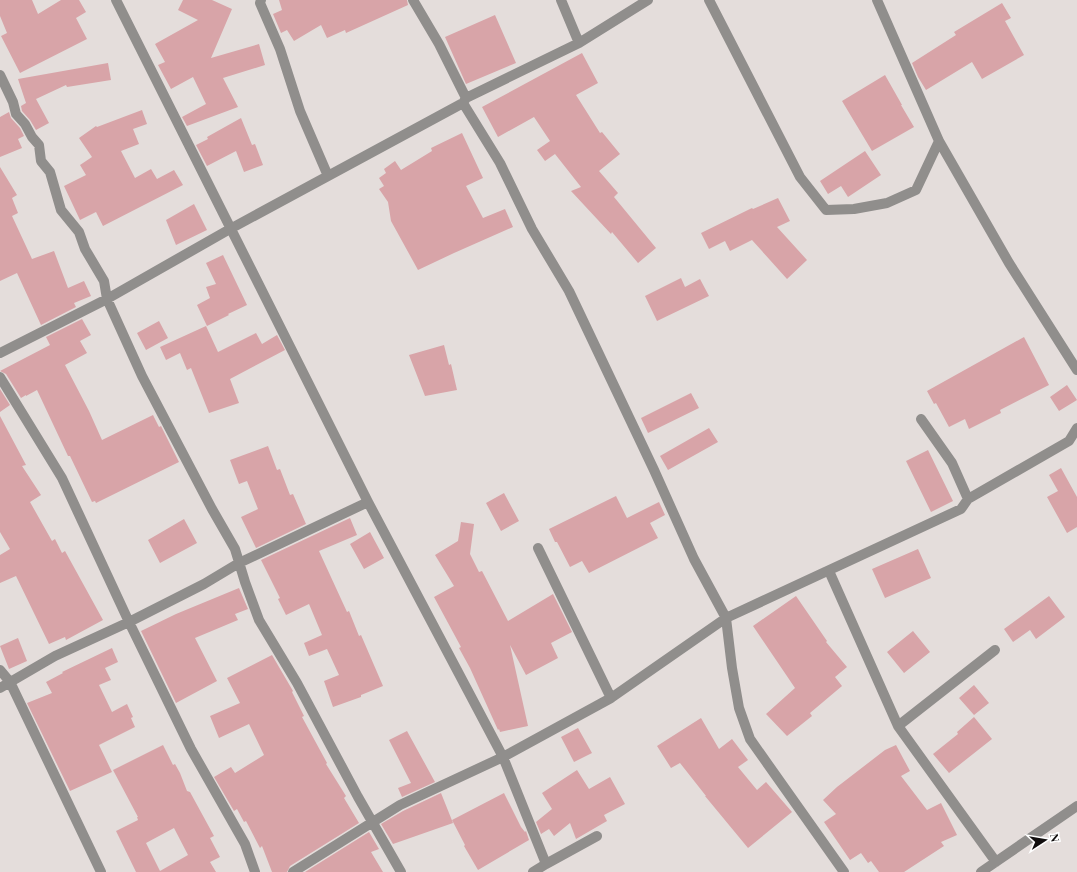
<svg xmlns="http://www.w3.org/2000/svg" width="1077" height="872" viewBox="0 0 1077 872" font-family="'Playfair Display',serif">
  <style>
    .building { fill: #d8a4a8; fill-rule: evenodd }
    .lines { fill: none; stroke-linecap: round; stroke-linejoin: round }
    .minor { stroke: #908e8c; stroke-width: 10 }
  </style>
  <rect width="100%" height="100%" fill="#e4dddb"/>
  <path class="building" d="M0,0H32L38,14L61,0H79L86,12L76,18L87,39L20,73L1,36L7,33L0,16Z
    M183,0H212L232,9L211,58L259,44L265,65L223,78L238,107L187,126L182,117L206,104L193,77L171,89L158,65L165,62L155,44L198,20L178,10Z
    M279,0H407L408,5L346,33L345,30L327,38L321,25L294,41L287,30L281,33L273,14L282,10Z
    M1002,3L1011,18L1005,21L1024,55L982,79L972,62L926,90L918,77L912,63L956,35L954,32Z
    M495,15L516,63L466,84L445,37Z
    M582,53L598,83L576,95L600,133L602,132L620,154L599,171L618,193L614,197L656,248L638,263L612,232L611,234L571,191L581,187L555,154L545,161L537,150L550,141L534,117L498,137L482,107Z
    M108,63L111,80L67,87L66,85L36,99L49,123L36,130L30,120L22,111L21,106L26,103L18,79Z
    M885,75L902,105H901L914,127L872,151L842,101Z
    M142,110L147,124L133,129L139,144L121,151L135,178L151,169L157,179L174,170L183,185L103,226L96,212L80,220L64,186L86,175L80,165L92,157L79,138L96,126L97,127Z
    M9,112L11,118L20,128L24,136L18,139L22,148L0,157V117Z
    M241,118L252,145L255,144L263,165L244,172L236,151L207,166L196,145L208,139L207,137Z
    M462,133L483,178L466,186L483,218L505,209L513,227L454,253L418,270L391,221L388,202L379,189L384,186L379,178L386,173L384,169L395,161L401,170L432,151L431,148Z
    M865,151L881,175L848,197L841,186L828,194L820,181Z
    M0,167L17,195L12,198L18,213L12,216L32,259L54,251L68,288L84,281L91,296L74,303L76,307L41,325L17,273L0,281Z
    M778,198L790,221L777,227L807,260L787,279L752,240L730,251L725,241L709,249L701,233L752,208L753,209Z
    M194,204L207,230L176,245L166,220Z
    M223,255L247,305L228,314L229,315L207,326L197,305L210,298L206,287L216,284L206,263Z
    M681,278L685,287L700,279L709,296L657,321L645,296Z
    M82,319L91,335L80,341L87,353L65,365L89,411L102,440L153,415L159,427L161,426L179,462L96,503L95,501L92,502L70,456H68L37,390L26,396V395L21,398L6,374L0,371L50,345L46,337Z
    M159,321L168,338L146,350L137,333Z
    M206,326L218,352L256,333L262,344L277,335L285,350L230,379L239,403L209,413L191,368L187,370L180,353L166,360L160,347Z
    M1024,337L1049,385L1000,410L1001,413L969,429L965,419L949,427L936,403L934,404L927,391Z
    M444,345L449,365L451,364L457,390L425,396L409,355Z
    M1067,385L1077,400L1059,411L1050,397Z
    M0,389L10,405L0,412Z
    M691,393L699,408L648,433L641,418Z
    M0,416L26,465L22,466L41,495L30,502L52,541L55,539L62,553L65,551L103,620L66,640L65,637L49,644L16,576L0,583V555L10,549L0,532Z
    M709,428L718,442L668,470L660,456Z
    M268,446L277,470L280,469L290,495L293,494L306,524L256,548L241,517L258,509L247,481L239,484L230,460Z
    M928,450L953,501L931,512L906,461Z
    M1061,468L1077,497V527L1067,533L1047,497L1058,491L1049,475Z
    M504,493L519,521L501,531L486,503Z
    M616,496L627,518L659,502L665,515L650,523L658,538L589,573L582,561L570,567L557,542H555L549,529Z
    M350,518L357,535L319,551L347,612L349,611L359,636L361,635L383,686L361,695V697L333,707L324,681L339,675L327,649L309,656L304,643L322,635L309,604L286,615L278,599L280,598L261,560Z
    M184,519L197,543L160,563L148,540Z
    M461,522L474,524L470,554L479,572L482,571L508,621L553,594L572,632L551,643L558,658L526,675L510,645L528,726L500,732L499,729L498,730L470,668L459,648L461,647L434,597L454,586L435,555L458,541Z
    M370,532L384,558L364,569L350,544Z
    M918,549L931,578L885,598L872,569Z
    M239,588L248,609L235,614L238,620L195,638L217,681L176,703L141,631L176,614Z
    M796,596L827,641L826,642L847,667L835,677L842,686L810,713L812,716L787,736L766,714L795,688L753,626Z
    M1049,596L1065,617L1036,639L1030,630L1013,642L1004,629Z
    M913,631L930,652L904,673L887,652Z
    M18,638L27,661L9,669L0,646Z
    M112,648L118,662L105,668L111,680L99,685L112,712L127,704L133,717L131,718L135,727L99,745L112,772L70,791L27,703L52,693L46,682L63,673L62,672Z
    M272,655L293,691L292,692L304,716L302,717L327,763L326,764L346,796L344,798L359,823L290,866L287,872H272L262,846L260,848L246,821L244,822L237,809L234,811L214,777L231,767L235,773L264,755L249,724L219,738L210,716L240,703L227,678Z
    M974,685L989,703L974,715L959,698Z
    M974,717L992,739L949,773L933,754L958,734L957,732Z
    M701,718L719,749L732,739L748,760L738,767L757,790L766,782L792,812L748,848L705,796H706L680,763L671,768L657,746Z
    M578,728L592,753L574,762L561,737Z
    M407,731L435,782L402,797L398,788L411,783L389,740Z
    M163,745L173,765L175,764L180,773L187,791L190,792L214,836L210,838L220,857L210,862L216,872H136L116,831L138,820L137,817H138L113,770ZM174,828L188,855L160,871L146,843Z
    M896,745L910,771L901,776L927,810L941,803L957,835L941,842L944,846L904,872H879L871,861L868,863L861,853L850,860L824,822L836,814L823,800L837,787L885,750Z
    M577,770L589,789L610,777L625,804L604,815L607,821L576,839L570,823L554,836L549,829L541,834L536,822L552,809L542,793Z
    M441,793L453,823L393,844L381,824L403,811Z
    M504,793L521,827L525,832L526,831L529,840L478,870L464,846L465,845L452,820Z
    M369,832L379,849L371,852L383,872H305Z"/>
  <g class="lines">
    <path class="minor" d="M116,0L368,502L503,757L546,864L533,872
      M261,0L260,3L280,49L300,111L328,176
      M413,0L439,44L466,98
      M561,0L579,43
      M709,0L800,177L826,210L854,209L887,203L916,190L939,141L877,0
      M0,75L13,102L16,114L25,124L32,137L39,145L41,161L50,172L61,210L79,232L85,249L104,281L107,299L142,376L212,509L235,549L245,582L259,620L297,683L358,797L401,872
      M463,103L500,163L532,229L569,291L654,470L694,559L726,618L732,668L739,708L750,739L844,872
      M939,141L1009,263L1077,370
      M0,353L107,299L230,229L463,103L466,98L579,43L648,0
      M0,377L62,478L129,622L191,749L245,844L255,872
      M968,499L1069,441L1077,428
      M538,548L611,698
      M829,571L898,726L996,862
      M0,670L10,682L101,872
      M0,688L55,656L129,622L204,584L239,563L368,502
      M898,726L995,650
      M546,864L597,836
      M293,872L400,805L503,757L611,698L726,618L961,509L968,499L952,463L921,419
      M981,872L1077,806"/>
  </g>
  <g transform="translate(1045 840) rotate(78)" stroke="#ffffff" stroke-width="3" paint-order="stroke">
  <path d="M0-3L7 15L0 10L-7 15Z" fill="#100d0d"/>
  <text y="-6" font-size="11" font-weight="bold" text-anchor="middle" fill="#100d0d">N</text>
  </g>
</svg>
